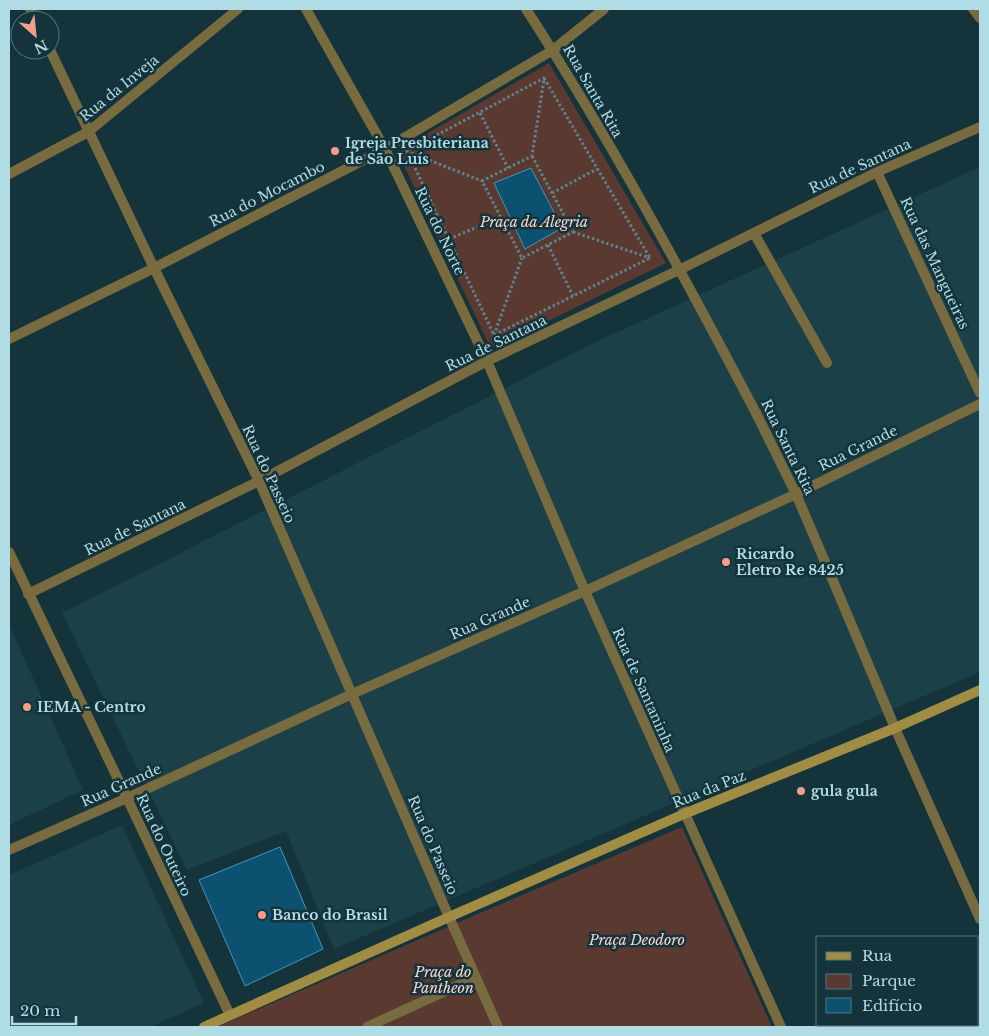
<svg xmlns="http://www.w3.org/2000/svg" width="989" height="1036" viewBox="0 0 989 1036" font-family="'Libre Baskerville',serif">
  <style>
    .built { fill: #1c4048 }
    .green { fill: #5a3931 }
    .building { fill: #0c5270; stroke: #4795bc }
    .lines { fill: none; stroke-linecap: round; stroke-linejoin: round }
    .path { stroke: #5e838b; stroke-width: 3; stroke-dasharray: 2.5 2.5; stroke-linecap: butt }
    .service { stroke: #786b40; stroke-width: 10 }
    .pedestrian { stroke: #786b40; stroke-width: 10 }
    .minor { stroke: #786b40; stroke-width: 10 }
    .tertiary { stroke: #786b40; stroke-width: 10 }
    .secondary { stroke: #a18c44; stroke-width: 10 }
    .poi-dot { fill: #f49e8a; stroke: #14333a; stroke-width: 2 }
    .labels { text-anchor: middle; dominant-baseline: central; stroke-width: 5; stroke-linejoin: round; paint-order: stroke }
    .street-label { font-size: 14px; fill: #b0dce6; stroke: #14333a }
    .poi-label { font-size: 14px; font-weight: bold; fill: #b0dce6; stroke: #14333a; text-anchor: start }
    .park-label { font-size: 14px; font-style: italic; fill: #fbd6cd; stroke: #14333a }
  </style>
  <rect width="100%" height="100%" fill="#14333a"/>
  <path class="built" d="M980,167V672L334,949L286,831L187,870L62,613L600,340Z
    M9,624L83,790L9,825Z
    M122,825L204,1003L150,1027H9V875Z"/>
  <path class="green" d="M549,63L666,263L491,349L397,151Z
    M682,827L772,1027H217L466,919Z"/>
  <path class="building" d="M531,168L562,228L525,249L494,183Z
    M280,847L323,949L245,986L199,880Z"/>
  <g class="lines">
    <path class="path" d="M544,78L650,258L494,335L407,151Z
      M480,113L508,168
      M411,153L482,181
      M532,156L573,232L522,258L482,181L532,156L544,79
      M552,193L597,169
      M573,232L650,258
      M449,239L501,217
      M548,245L573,296
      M494,335L522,258"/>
    <path class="service" d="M754,233L827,363
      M957,344L980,393
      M756,413L796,494L831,576"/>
    <path class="pedestrian" d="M127,798L352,694L585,591L796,494L980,404
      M449,917L498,1027
      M367,1027L476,977"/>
    <path class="minor" d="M30,9L36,20
      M306,9L385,149L487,361L585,591L781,1027
      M526,9C610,139 684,276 756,413
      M50,50L154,268L259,481L449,917
      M877,172L957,344
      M9,174L88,132L238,9
      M9,339L154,268L385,149L553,50L604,9
      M831,576L895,728L980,919
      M127,798L230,1015"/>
    <path class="tertiary" d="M973,9L980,18
      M9,552L127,798L9,850
      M28,594L259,481L487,361L681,269L877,172L980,127"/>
    <path class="secondary" d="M204,1027L449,917L684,814L895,728L980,690"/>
  </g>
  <g class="poi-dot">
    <circle cx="335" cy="151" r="5"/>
    <circle cx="726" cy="562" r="5"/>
    <circle cx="27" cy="707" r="5"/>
    <circle cx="801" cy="791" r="5"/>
    <circle cx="262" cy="915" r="5"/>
  </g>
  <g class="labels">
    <g class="street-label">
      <text transform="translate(119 88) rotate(-39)">Rua da Inveja</text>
      <text transform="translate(593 91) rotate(60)">Rua Santa Rita</text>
      <text transform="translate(860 166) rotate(-25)">Rua de Santana</text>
      <text transform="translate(267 194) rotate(-27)">Rua do Mocambo</text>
      <text transform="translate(440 231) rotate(64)">Rua do Norte</text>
      <text transform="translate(935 263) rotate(65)">Rua das Mangueiras</text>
      <text transform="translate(496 343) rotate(-26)">Rua de Santana</text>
      <text transform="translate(788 447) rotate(64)">Rua Santa Rita</text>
      <text transform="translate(858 448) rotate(-26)">Rua Grande</text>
      <text transform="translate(269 474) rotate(65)">Rua do Passeio</text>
      <text transform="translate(135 527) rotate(-26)">Rua de Santana</text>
      <text transform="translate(490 618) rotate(-24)">Rua Grande</text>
      <text transform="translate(644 690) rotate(66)">Rua de Santaninha</text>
      <text transform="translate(121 785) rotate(-24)">Rua Grande</text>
      <text transform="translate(709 789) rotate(-22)">Rua da Paz</text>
      <text transform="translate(164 845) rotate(65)">Rua do Outeiro</text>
      <text transform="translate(433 845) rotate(67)">Rua do Passeio</text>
    </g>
    <g class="poi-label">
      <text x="345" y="143">Igreja Presbiteriana<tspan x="345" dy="16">de São Luís</tspan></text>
      <text x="736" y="554">Ricardo<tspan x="736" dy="16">Eletro Re 8425</tspan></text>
      <text x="37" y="707">IEMA - Centro</text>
      <text x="811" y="791">gula gula</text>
      <text x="272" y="915">Banco do Brasil</text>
    </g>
    <g class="park-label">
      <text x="534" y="222">Praça da Alegria</text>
      <text x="637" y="940">Praça Deodoro</text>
      <text x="443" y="972">Praça do<tspan x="443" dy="16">Pantheon</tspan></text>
    </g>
  </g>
  <rect width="989" height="1036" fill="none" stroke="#b0dce6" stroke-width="20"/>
  <rect x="816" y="936" width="162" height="90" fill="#14333a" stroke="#52777f"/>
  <rect x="826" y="952" width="25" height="8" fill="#a18c44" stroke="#52777f"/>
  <text x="862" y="961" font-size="15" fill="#b0dce6">Rua</text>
  <rect x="826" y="974" width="25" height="15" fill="#5a3931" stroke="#52777f"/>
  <text x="862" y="986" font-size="15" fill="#b0dce6">Parque</text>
  <rect x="826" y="998" width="25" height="15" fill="#0c5270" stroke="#52777f"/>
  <text x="862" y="1011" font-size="15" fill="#b0dce6">Edifício</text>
  <g transform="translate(35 35) rotate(153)"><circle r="24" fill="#14333a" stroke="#52777f"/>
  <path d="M0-4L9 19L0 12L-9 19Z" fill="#f49e8a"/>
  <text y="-8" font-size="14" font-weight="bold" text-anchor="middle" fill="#b0dce6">N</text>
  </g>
  <path d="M12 1016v8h64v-8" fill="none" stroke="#b0dce6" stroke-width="2.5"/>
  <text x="20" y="1016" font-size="15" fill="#b0dce6" stroke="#14333a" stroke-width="4" paint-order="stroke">20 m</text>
</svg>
